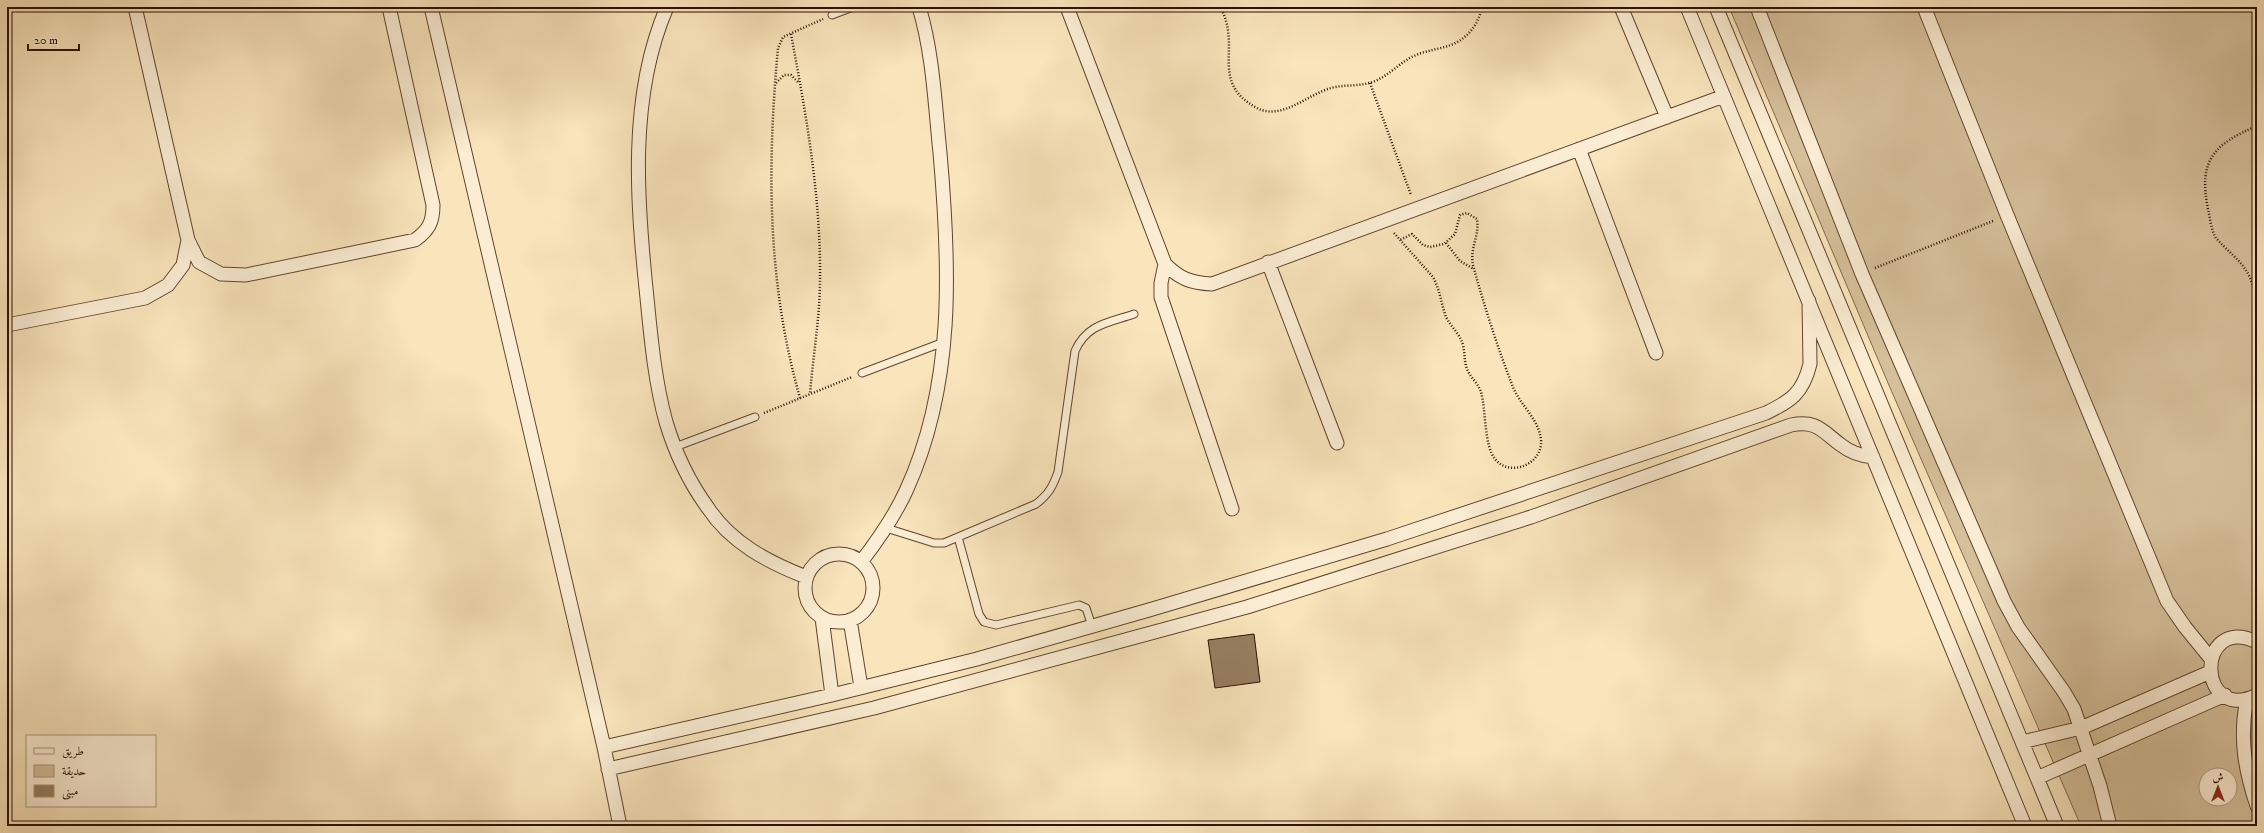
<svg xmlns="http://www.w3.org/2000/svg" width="2264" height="833" viewBox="0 0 2264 833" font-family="'IM FELL DW Pica',Amiri,serif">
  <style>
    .green { fill: #d6c09b; stroke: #80684e; fill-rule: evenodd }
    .building { fill: #967f61; stroke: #2b1100 }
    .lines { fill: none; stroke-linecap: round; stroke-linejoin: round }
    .service-casing { stroke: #5e462f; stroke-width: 9 }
    .minor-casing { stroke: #5e462f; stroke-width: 15 }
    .path { stroke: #2b1100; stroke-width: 2.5; stroke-dasharray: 1 2; stroke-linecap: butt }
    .service { stroke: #fbedd3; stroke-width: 7 }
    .minor { stroke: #fbedd3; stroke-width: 13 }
  </style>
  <rect width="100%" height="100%" fill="#f9e4bb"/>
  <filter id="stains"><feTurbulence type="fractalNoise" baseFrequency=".005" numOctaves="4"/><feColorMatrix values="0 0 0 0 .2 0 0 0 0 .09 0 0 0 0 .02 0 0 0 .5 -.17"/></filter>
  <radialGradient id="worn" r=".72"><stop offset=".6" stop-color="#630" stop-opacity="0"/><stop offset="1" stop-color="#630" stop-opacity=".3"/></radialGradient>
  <path class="green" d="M1729,7H2257V826H2081L1888,383ZM2206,775H2230V799H2206Z"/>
  <path class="building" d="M1254,634L1260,682L1215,688L1208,640Z"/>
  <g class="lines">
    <g class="service-casing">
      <path id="service" d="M832,15L853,7
        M862,373L944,342
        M675,447L755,417
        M886,528L934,543H944L1036,504C1049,494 1053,486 1058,472L1075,351C1087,324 1108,323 1134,314
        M958,537L979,614L984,622L996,625L1079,605L1086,608L1092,626"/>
    </g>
    <g class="minor-casing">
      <path id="minor" d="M135,7L188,240L199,262L221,274L246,275L415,240C429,230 433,222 433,205L389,7
        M431,7L604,747L620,826
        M667,7C628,97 637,203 647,298C651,339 655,382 666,422C675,452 689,482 708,508C731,543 768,562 806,577
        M1067,7L1165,264C1180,279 1191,283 1212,284L1724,96
        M1621,7L1667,117
        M1687,7L2025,826
        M1716,7L2057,826
        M1757,7L1862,274L2004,601L2018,627L2064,692L2074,709L2100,786L2110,826
        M1924,7L2007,215L2167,601L2185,627L2211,659
        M1579,149L1656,353
        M1268,262L1337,443
        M1165,264L1161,283V297L1232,509
        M7,325L145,298L168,285L183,265L188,240
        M805 588a34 34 0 1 1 68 0a34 34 0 1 1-68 0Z
        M861,562C878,540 894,517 906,491C955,385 950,266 940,153C935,105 933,53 919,7
        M822,618L832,695
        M850,620L861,687
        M2257,642C2194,613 2197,725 2257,695
        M2247,699C2239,738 2245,770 2257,806
        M2022,742L2081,728L2210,672
        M604,747L832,695L977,659L1149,610L1387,539L1766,413C1791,401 1803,393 1810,364L1809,301
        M608,769L874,708L1247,607L1531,517L1791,425C1817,420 1822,431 1841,445C1851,453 1861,456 1873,457
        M2037,778L2225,695"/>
    </g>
    <path class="path" d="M1220,7C1243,46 1208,82 1257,108C1282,121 1308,94 1331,88C1346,84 1361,87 1375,81C1390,75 1401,61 1416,55C1430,49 1446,49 1459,41C1472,33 1479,21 1482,7
      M791,34C806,114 821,197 820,279C820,317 813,356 810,394
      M776,83L784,75H791L798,82
      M1370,83L1411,195
      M2257,126C2214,144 2198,160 2208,209C2210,218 2211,230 2216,238C2228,252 2244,262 2251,280C2258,296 2251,315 2257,331
      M1394,233L1433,277C1440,290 1441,303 1446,317C1451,327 1460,334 1463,345C1465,353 1464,361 1467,369C1470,377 1478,383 1481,392C1486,409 1484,446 1495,459C1510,478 1543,464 1541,440C1539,419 1520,405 1513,387C1498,349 1485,308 1474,269C1468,248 1480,238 1477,219L1467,213L1460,215L1455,234L1444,244L1430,247L1423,245L1412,234L1400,240
      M1446,243L1460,261L1474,269
      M1875,268L1993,221
      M800,398C767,282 767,167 778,48L783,37L823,19
      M764,413L852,377"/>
    <use href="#service" class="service"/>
    <use href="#minor" class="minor"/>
  </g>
  <rect width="2264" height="833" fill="none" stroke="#f9e4bb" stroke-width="24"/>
  <rect x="8" y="8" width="2248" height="817" fill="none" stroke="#2b1100" stroke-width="2"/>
  <rect x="12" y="12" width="2240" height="809" fill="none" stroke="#2b1100"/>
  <rect x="26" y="735" width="130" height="72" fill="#fbedd3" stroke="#a8957f"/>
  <rect x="34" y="748" width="20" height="6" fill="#fbedd3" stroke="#a8957f"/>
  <text x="62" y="755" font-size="12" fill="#2b1100">طريق</text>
  <rect x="34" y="765" width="20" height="12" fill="#d6c09b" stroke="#a8957f"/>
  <text x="62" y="775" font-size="12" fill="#2b1100">حديقة</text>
  <rect x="34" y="785" width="20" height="12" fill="#967f61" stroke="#a8957f"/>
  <text x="62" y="795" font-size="12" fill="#2b1100">مبنى</text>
  <g transform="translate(2218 787)"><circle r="19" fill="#fbedd3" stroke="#a8957f"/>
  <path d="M0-3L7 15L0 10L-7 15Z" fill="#8f2418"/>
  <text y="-6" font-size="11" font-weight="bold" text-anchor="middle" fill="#2b1100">ش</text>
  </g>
  <path d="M28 44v6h51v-6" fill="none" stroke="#2b1100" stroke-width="2"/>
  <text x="34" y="44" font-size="12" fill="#2b1100" stroke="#fbedd3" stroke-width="3" paint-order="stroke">20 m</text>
  <rect width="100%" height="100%" filter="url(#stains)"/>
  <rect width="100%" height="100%" fill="url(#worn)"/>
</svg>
